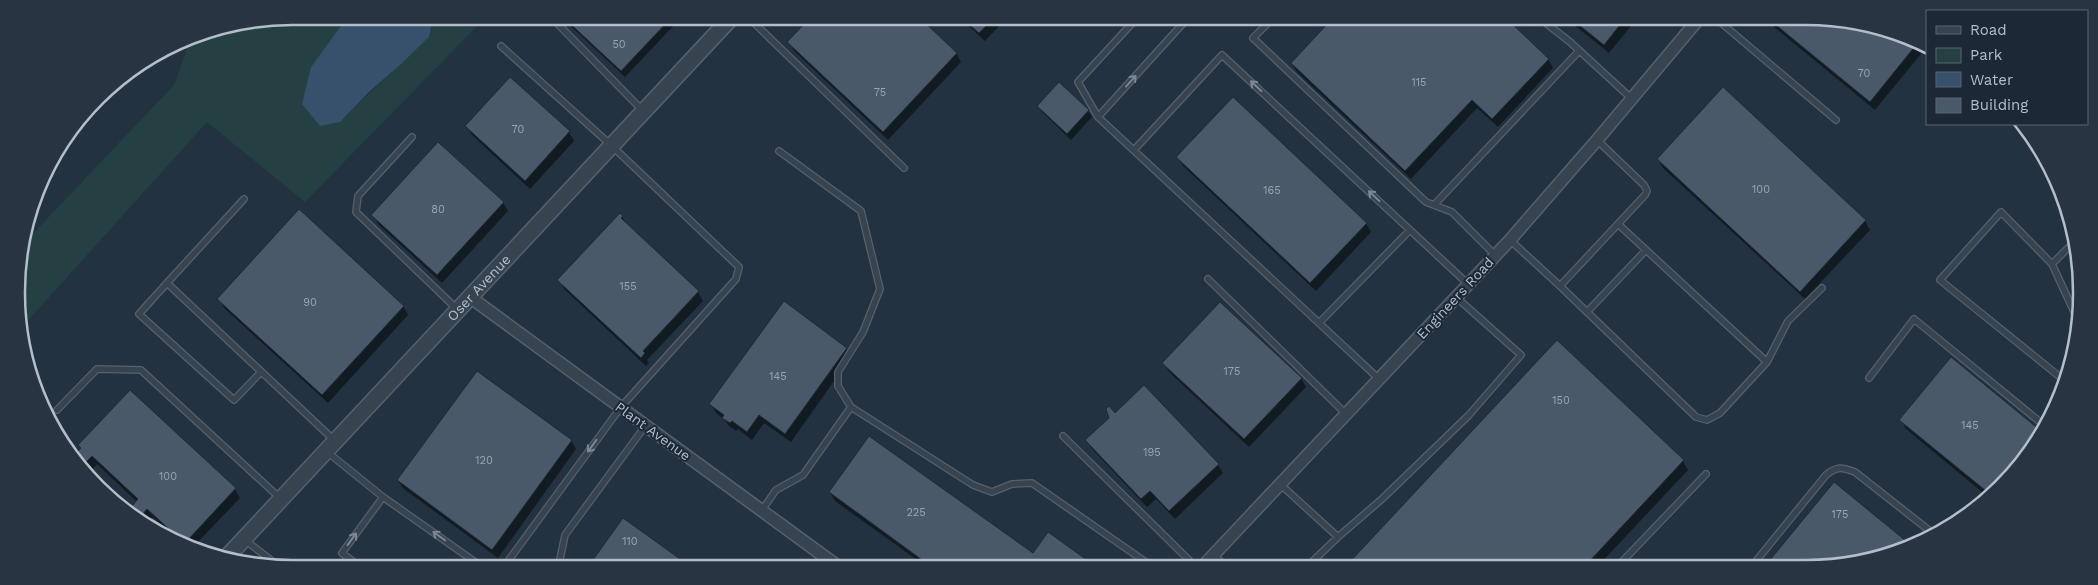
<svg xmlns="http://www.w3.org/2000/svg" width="2098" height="585" viewBox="0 0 2098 585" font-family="'Work Sans',sans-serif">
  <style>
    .green { fill: #254042 }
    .water { fill: #37506b }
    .shadow { fill: #0007 }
    .building { fill: #49596a; stroke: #1e2a37 }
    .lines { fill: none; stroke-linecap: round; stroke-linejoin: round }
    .service-casing { stroke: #55616e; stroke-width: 8 }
    .minor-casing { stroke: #55616e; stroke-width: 14 }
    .tertiary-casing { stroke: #55616e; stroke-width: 18 }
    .service { stroke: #384350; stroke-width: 5.5 }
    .minor { stroke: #384350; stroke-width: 11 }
    .tertiary { stroke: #384350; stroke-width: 15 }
    .oneway { stroke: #7c8794 }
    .labels { text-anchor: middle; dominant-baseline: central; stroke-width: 4; stroke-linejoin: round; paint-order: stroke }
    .number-label { font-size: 11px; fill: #99a5b3 }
    .street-label { font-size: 14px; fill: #b4becb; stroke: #1c2835 }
    .rim { fill: none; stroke: #b4becb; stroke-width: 2.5 }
  </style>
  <rect width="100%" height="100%" fill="#233241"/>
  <path class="green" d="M293,16H348L311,67L340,121L429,37L433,17H486L305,202L207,122L22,327L17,274L26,241L174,85L192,36Z"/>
  <path class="water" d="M348,16L433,17L429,37L401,64L369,92L340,122L320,126L302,104L311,67Z"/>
  <path class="shadow" d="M561,17L681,18L625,77Z
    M811,18H919L956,53L961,62L888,140L794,51L789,42Z
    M960,18L1006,19L985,41Z
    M1333,20H1506L1548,59L1553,68L1498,127L1477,108L1411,179L1297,72L1292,64Z
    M1569,21H1635L1609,53Z
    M1771,21L1859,22L1925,49L1875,110L1774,27Z
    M1059,84L1088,111L1092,117L1071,140L1042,112L1038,106Z
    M105,92L106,95L100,102L98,101Z
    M467,126L569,132L574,141L530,189L472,135Z
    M72,135L74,139L63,149L62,148Z
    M1178,158L1366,223L1371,232L1316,291L1183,166Z
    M1658,159L1865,221L1870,230L1805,299L1663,168Z
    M503,203L508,211L442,283L378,224L373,215Z
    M622,217L628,226L698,292L703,301L647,360L649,363L646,366L564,289L559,280Z
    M219,299L403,306L408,315L328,403L224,308Z
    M846,348L851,357L791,442L764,423L752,440L738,429L736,431L729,426L725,420L716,413L711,404Z
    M1951,358L2041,432L2001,488L1988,497L1906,429L1901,420Z
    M1164,364L1301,378L1306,387L1249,447L1169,372Z
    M1115,415L1218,465L1223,473L1175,519L1156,499L1147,507L1092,449L1087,440Z
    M571,440L576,449L498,558L404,489L398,481Z
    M82,449L235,489L240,498L195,545L174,537L153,517L147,523L138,515L133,506L137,502L97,464L91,471L82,463L77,454Z
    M1683,461L1688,470L1598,566H1347Z
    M1834,484L1910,546L1841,566H1766Z
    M830,492L1033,555L1048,534L1092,565H924L835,501Z
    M623,520L684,564H591Z"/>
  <path class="building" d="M563,17L671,18L621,71Z
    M810,18H920L957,53L883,132L787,42Z
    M963,19H993L979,33Z
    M1331,20H1508L1549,59L1492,119L1472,100L1405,171L1291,63Z
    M1574,21H1623L1604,45Z
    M1771,21L1859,22L1916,45L1870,102Z
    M510,77L570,131L525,181L465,126Z
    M1059,82L1089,110L1067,134L1037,106Z
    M1723,87L1866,220L1800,292L1657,159Z
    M1233,97L1367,223L1310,283L1176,157Z
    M438,142L504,202L437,275L371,215Z
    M299,209L404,306L322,395L217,299Z
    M620,213L623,216L621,218L699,291L643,351L645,353L641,358L557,280Z
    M784,301L847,348L785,434L759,415L747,432L732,421L730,423L722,418L724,415L709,404Z
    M1220,302L1302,378L1244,439L1162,363Z
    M1557,340L1684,460L1585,566H1346Z
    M1951,357L2041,431L2001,488L1991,495L1899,420Z
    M477,371L572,440L492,550L397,480Z
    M1144,385L1219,464L1169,511L1150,491L1141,499L1085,440L1109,418L1106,409L1109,406L1115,413Z
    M130,390L236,488L186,542L180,539L147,509L142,515L132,506L138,499L92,456L85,463L75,454L81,448L78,445Z
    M869,436L1033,553L1048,532L1094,565H929L829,492Z
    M1834,482L1911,545L1841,566H1765Z
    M623,518L687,564H590Z"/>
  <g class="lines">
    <g class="service-casing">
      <path id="service" d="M551,17L642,110
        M749,18L904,168
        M1136,19L1078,82L1098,117L1379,379
        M1271,20L1253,38L1426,202L1452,212L1495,255
        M1542,20L1570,42L1632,99
        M1719,21L1836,120
        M501,46L612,146L739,267L736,279L621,407L506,564
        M1098,117L1187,19
        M412,137L358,196L356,212L458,310
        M1134,150L1222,55L1468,284
        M779,151L861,211L880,289L863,332L838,372V386L851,407
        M244,199L167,283L335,441
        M1435,204L1579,51
        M1618,224L1767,362
        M1510,240L1560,286L1645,195L1647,191L1644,185L1597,140
        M2052,264L2076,316
        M1208,279L1346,414
        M167,283L139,314L234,400L261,372
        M1560,286L1696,417L1707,420L1720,413L1767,362L1788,321L1822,288
        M1587,312L1646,250
        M1319,323L1410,230
        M1869,378L1914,319L2045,426
        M2065,381L1940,280L2001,212L2052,264L2076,240
        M57,410L97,369L141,370L281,499
        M1063,436L1194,565
        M326,451L383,497L342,553L356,564
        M1280,484L1338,537L1313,561L1318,565
        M383,497L478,564
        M762,510L776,490L803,475L851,407L973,485L992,492L1012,484L1032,483L1150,565
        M1338,537L1382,499L1469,415L1521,355L1456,297
        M245,540L276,564
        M1213,555L1225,565
        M559,564L565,535L646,425
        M1618,566L1706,474
        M1752,566L1826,475C1837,466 1842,467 1855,472L1935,535"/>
    </g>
    <g class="minor-casing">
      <path id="minor" d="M470,297L836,565
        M1204,565L1510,240L1597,140L1697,21"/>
    </g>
    <g class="tertiary-casing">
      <g id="tertiary">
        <path id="s1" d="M226,558L731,18"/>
      </g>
    </g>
    <use href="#service" class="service"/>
    <use href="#minor" class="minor"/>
    <use href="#tertiary" class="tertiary"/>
  </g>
  <defs><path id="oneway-shaft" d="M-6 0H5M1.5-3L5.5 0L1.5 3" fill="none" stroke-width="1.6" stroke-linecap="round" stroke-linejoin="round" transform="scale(1.25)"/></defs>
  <g class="oneway">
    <use href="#oneway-shaft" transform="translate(1131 81) rotate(-48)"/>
    <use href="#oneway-shaft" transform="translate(1256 86) rotate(-137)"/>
    <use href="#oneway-shaft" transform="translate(1374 196) rotate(-137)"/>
    <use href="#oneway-shaft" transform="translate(592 446) rotate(126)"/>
    <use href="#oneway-shaft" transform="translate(439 536) rotate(-145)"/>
    <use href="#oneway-shaft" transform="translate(352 539) rotate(-54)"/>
  </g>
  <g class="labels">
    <g class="number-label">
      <text x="619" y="44">50</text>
      <text x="1864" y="73">70</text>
      <text x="1419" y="82">115</text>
      <text x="880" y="92">75</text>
      <text x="518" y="129">70</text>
      <text x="1761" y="189">100</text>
      <text x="1272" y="190">165</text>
      <text x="438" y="209">80</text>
      <text x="628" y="286">155</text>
      <text x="310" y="302">90</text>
      <text x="1232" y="371">175</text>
      <text x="778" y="376">145</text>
      <text x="1561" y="400">150</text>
      <text x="1970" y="425">145</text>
      <text x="1152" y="452">195</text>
      <text x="484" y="460">120</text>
      <text x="168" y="476">100</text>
      <text x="916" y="512">225</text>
      <text x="1840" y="514">175</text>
      <text x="630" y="541">110</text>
    </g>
    <g class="street-label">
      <text stroke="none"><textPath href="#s1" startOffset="370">Oser Avenue</textPath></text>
      <text transform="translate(1455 298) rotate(-47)">Engineers Road</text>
      <text transform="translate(653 431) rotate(36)">Plant Avenue</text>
    </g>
  </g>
  <path d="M0 0H2098V585H0ZM292 25H1806A267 267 0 0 1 2073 292V293A267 267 0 0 1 1806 560H292A267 267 0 0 1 25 293V292A267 267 0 0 1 292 25Z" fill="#283441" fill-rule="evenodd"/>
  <path class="rim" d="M292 25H1806A267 267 0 0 1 2073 292V293A267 267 0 0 1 1806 560H292A267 267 0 0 1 25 293V292A267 267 0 0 1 292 25Z"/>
  <rect x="1926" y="10" width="162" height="115" fill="#1c2835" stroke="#596471"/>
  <rect x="1936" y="26" width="25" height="8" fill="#384350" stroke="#596471"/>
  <text x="1970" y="35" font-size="15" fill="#b4becb">Road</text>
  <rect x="1936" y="48" width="25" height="15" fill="#254042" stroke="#596471"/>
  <text x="1970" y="60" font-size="15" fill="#b4becb">Park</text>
  <rect x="1936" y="72" width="25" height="15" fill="#37506b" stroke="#596471"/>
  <text x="1970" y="85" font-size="15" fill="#b4becb">Water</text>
  <rect x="1936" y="98" width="25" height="15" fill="#49596a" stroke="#596471"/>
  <text x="1970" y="110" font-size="15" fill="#b4becb">Building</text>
</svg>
